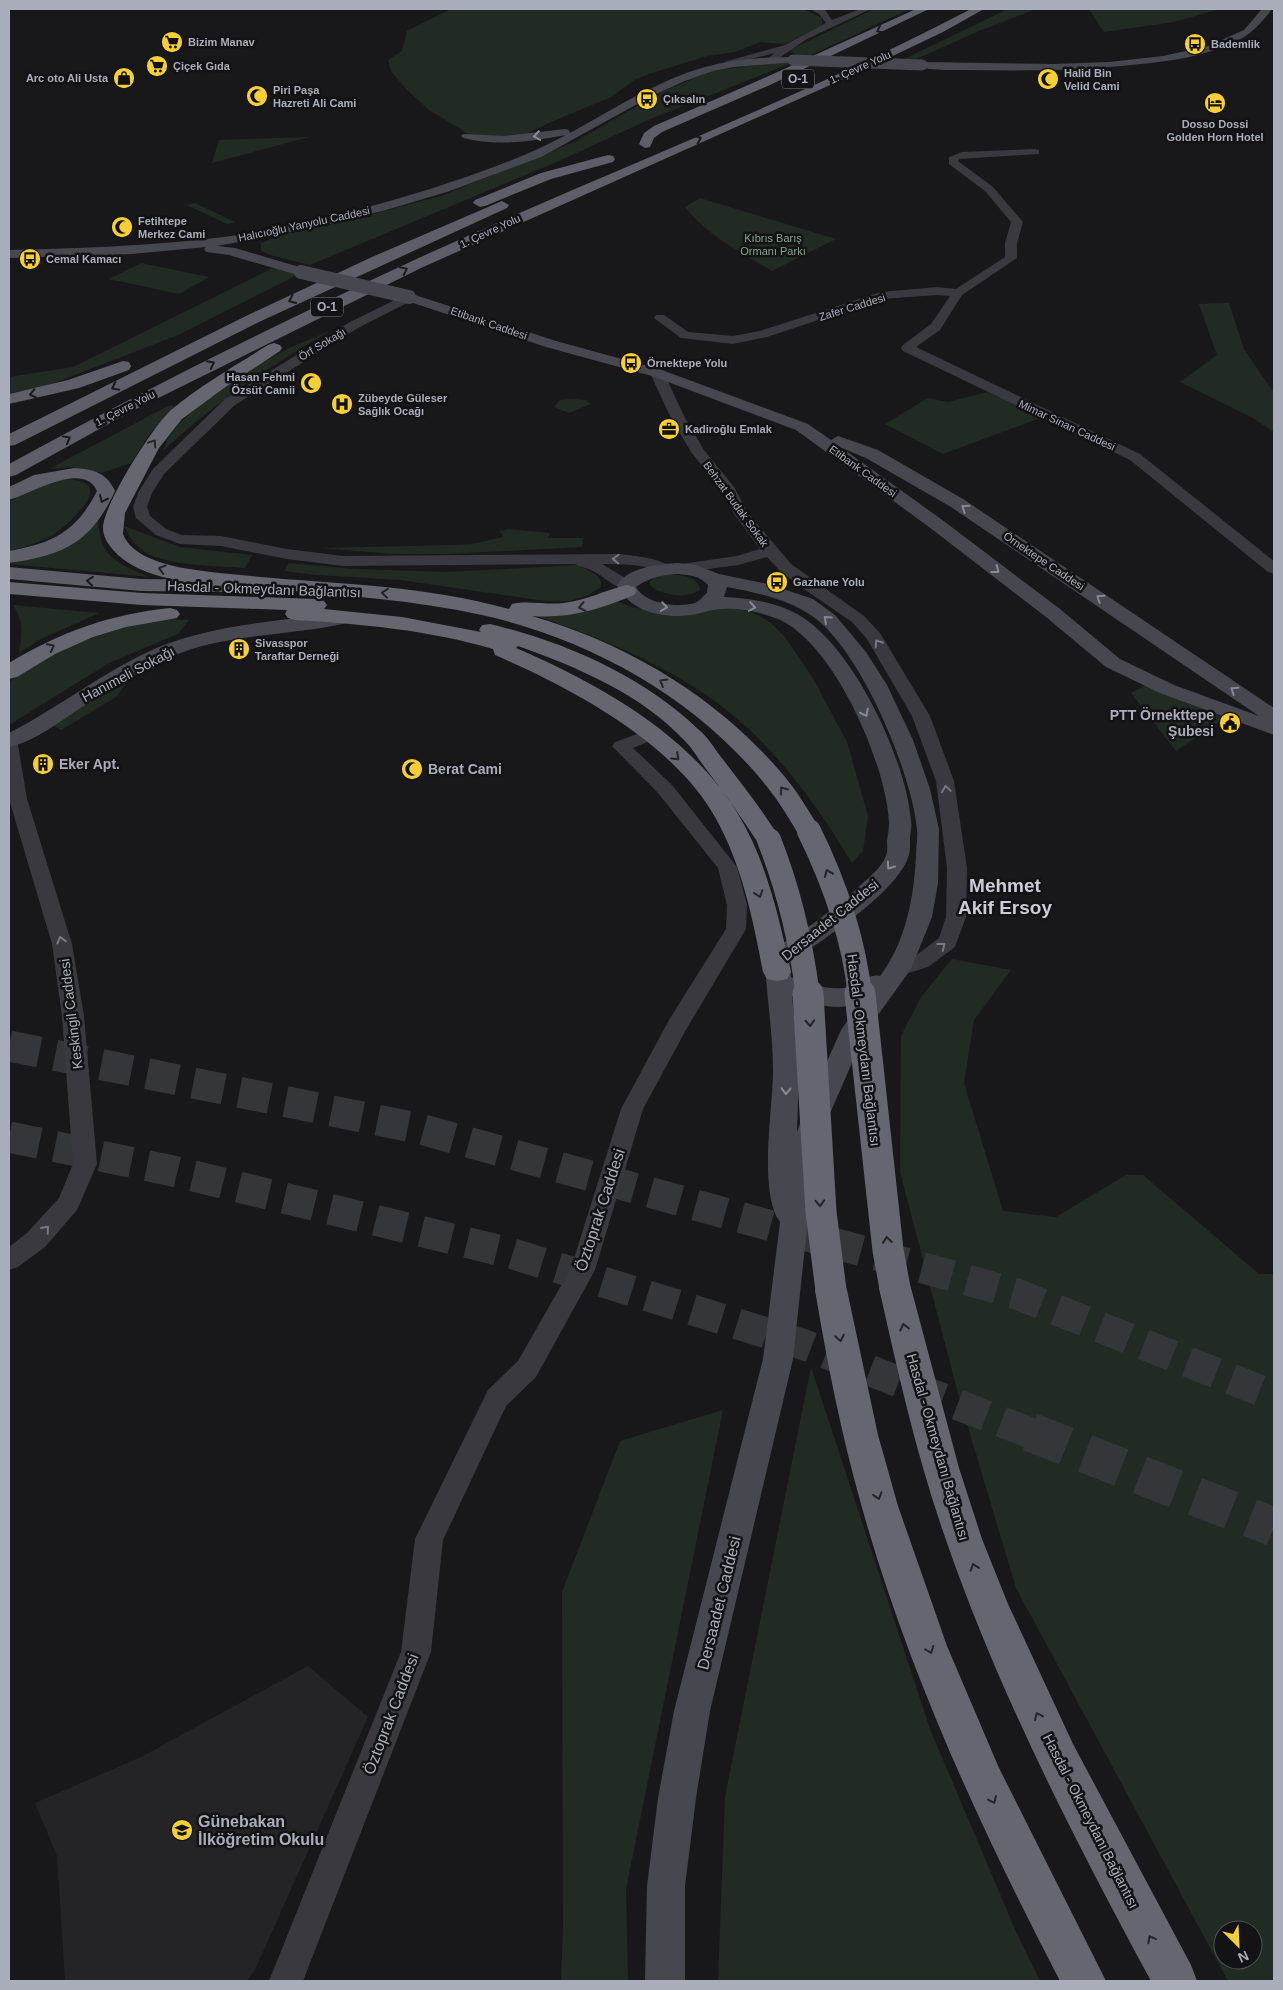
<svg xmlns="http://www.w3.org/2000/svg" width="1283" height="1990" viewBox="0 0 1283 1990" font-family="Arial,sans-serif">
  <style>
    .built { fill: #242427 }
    .green { fill: #222a24; fill-rule: evenodd }
    .lines { fill: none; stroke-linecap: round; stroke-linejoin: round }
    .primary-tunnel-far1 { stroke: #35363a; stroke-width: 31; stroke-dasharray: 31 16; stroke-linecap: butt }
    .primary-tunnel { stroke: #35363a; stroke-width: 39; stroke-dasharray: 39 20; stroke-linecap: butt }
    .tertiary { fill: #39393f; fill-rule: evenodd }
    .secondary { fill: #47484f; fill-rule: evenodd }
    .trunk { fill: #5d5e67; fill-rule: evenodd }
    .motorway { fill: #656670; fill-rule: evenodd }
    .secondary-bridge-far1 { stroke: #47484f; stroke-width: 11 }
    .secondary-bridge { stroke: #47484f; stroke-width: 14 }
    .motorway-bridge-far1 { stroke: #656670; stroke-width: 24 }
    .motorway-bridge { stroke: #656670; stroke-width: 31 }
    .oneway { stroke: #1a1a1d }
    .oneway2 { stroke: #878a95 }
    .oneway3 { stroke: #232427 }
    .oneway4 { stroke: #777983 }
    .labels { text-anchor: middle; dominant-baseline: central; stroke-width: 5; stroke-linejoin: round; paint-order: stroke }
    .far-poi-label { font-size: 11px; font-weight: bold; fill: #aaadba; stroke: #131315; text-anchor: start }
    .far-street-label { font-size: 11px; fill: #aaadba; stroke: #131315 }
    .far-park-label { font-size: 11px; fill: #81a588; stroke: #131315 }
    .shield { fill: #131315; stroke: #7d7f88; stroke-width: 1 }
    .shield-label { font-size: 12px; font-weight: bold; fill: #aaadba }
    .street-label { font-size: 14px; fill: #aaadba; stroke: #131315 }
    .poi-label { font-size: 14px; font-weight: bold; fill: #aaadba; stroke: #131315; text-anchor: start }
    .near-street-label { font-size: 16px; fill: #aaadba; stroke: #131315 }
    .near-poi-label { font-size: 16px; font-weight: bold; fill: #aaadba; stroke: #131315; text-anchor: start }
    .district-label { font-size: 19px; font-weight: bold; fill: #cbccd6; stroke: #131315 }
  </style>
  <rect width="100%" height="100%" fill="#18181a"/>
  <path class="built" d="M308,1666L368,1717L254,1972L246,1981H65L57,1856L35,1803L141,1757Z"/>
  <path class="green" d="M451,9H803L822,18V26L785,44L760,42L735,52L707,56L649,74L636,79L611,97L551,122L520,137L475,138L429,110L406,89L391,71L388,60L402,51L407,31Z
    M874,9H910L811,55L798,56L790,50Z
    M1008,9H1036L979,31L914,60L904,59Z
    M1089,9H1220L1174,22L1104,32Z
    M794,62L648,120L559,161L310,265L270,255L261,251V243L285,234L342,222L441,196L576,141L664,91L712,71L762,64Z
    M309,137L212,163L219,140Z
    M700,198L836,239L772,271C742,253 706,235 685,207Z
    M195,203L235,222L227,224L187,205Z
    M141,263L209,277L179,294L109,279Z
    M273,268L299,274L178,335L44,387L9,393V377L73,367Z
    M1229,303L1244,349L1274,393V432L1251,417L1180,382L1217,355L1199,304Z
    M330,331C270,366 214,403 163,451L167,440L180,423L194,409L252,368L289,348Z
    M988,392L1043,417L943,454L885,424L928,398L948,402Z
    M572,399L585,400L591,404L569,413L554,407L560,400Z
    M170,405L176,408L151,432L131,463L102,473L73,467L49,469Z
    M67,479C74,480 84,480 89,487C97,499 63,529 53,535C39,543 24,547 9,551V502C26,491 46,482 67,479Z
    M98,519C100,559 116,562 149,577L9,564L34,557Z
    M124,526L180,547L252,555L245,568C219,566 167,566 145,552C135,546 129,536 124,526Z
    M508,529L550,533L548,538H583L582,547L450,554H395L321,548L453,545L472,544L503,537L500,531Z
    M289,563L355,569L447,572L578,565L597,575L601,582V587L588,595L570,601H545L401,580L316,575L284,571Z
    M663,575C675,575 698,573 700,590C687,599 660,596 649,584C651,578 657,577 663,575Z
    M611,598L631,607L649,610L737,608L756,614L771,623L785,637L813,678L847,742L868,816L863,851L852,863C824,816 792,771 753,733C696,677 611,641 537,616Z
    M13,605L99,613L41,639L19,653C22,633 24,622 13,605Z
    M167,619L189,620L178,634L109,663L9,725V682L47,657L113,628Z
    M134,673L116,697L61,730L54,726L43,729Z
    M1146,685L1225,718L1176,751L1131,693Z
    M952,959L1011,970L974,1020L964,1083L1003,1211L1056,1217L1126,1175H1143L1259,1274H1274V1981H1228L1016,1588L959,1397L900,1172L901,1036L921,997ZM1223,1930H1253V1960H1223Z
    M811,1367L930,1729L1017,1934L1040,1981H718L725,1797Z
    M723,1410L626,1889L628,1981H561L563,1927L562,1592L620,1441Z"/>
  <g class="lines">
    <path class="primary-tunnel-far1" d="M9,1046L417,1128L1014,1293L1274,1396
      M9,1137L173,1171L510,1253L802,1344L1033,1434"/>
    <path class="primary-tunnel" d="M1030,1432L1274,1527"/>
    <path class="tertiary" d="M810,9L825,10L832,20L860,9H871L807,39L776,60H770L769,58L774,53L728,65L724,62L785,45L826,23L819,14Z
      M1035,149L1039,150V154L959,159L958,161L993,187L1023,222L1017,243V258L962,295L940,330L916,347L1140,454L1274,561V574L1268,572L1130,460L903,351L901,348L903,345L931,324L950,296L937,295L882,299L767,337L733,344L681,338L654,318L656,315H664L688,332L733,336L760,331L881,292L937,287L956,289L1005,257V243L1011,222L985,191L949,164V157L962,152Z
      M409,293L415,297L413,300L358,328L235,405L164,474L152,493L147,507L150,516L166,529L182,535L221,536L287,549L343,556L621,554C633,556 663,558 671,568L669,571C660,573 654,569 646,567C631,564 616,564 602,564L632,582L634,585L632,588C617,592 606,577 593,571C587,568 580,567 575,564L343,566L287,559L221,546L180,544L156,535L136,518L133,507L138,493L153,469L225,399L350,322Z
      M657,369L664,373L684,416L704,450L734,487L748,513L791,564L864,616L880,633L930,716L954,781L967,868L966,917L955,947L928,967L899,976L892,974L889,969L892,964L914,957L939,938L946,917L947,868L936,781L912,716L867,639L852,622L798,585L779,570L767,557L738,565L680,573L674,571L672,568L674,565L737,556L760,549L734,514L722,491L691,452L670,416L650,373Z
      M651,729L657,730L660,734L657,738L633,748L672,785L737,867L747,905L746,929L687,1028L643,1109L595,1270L536,1377L506,1406L443,1540L431,1652L303,1981H269L401,1652L415,1539L488,1390L518,1361L571,1268L621,1109L669,1020L726,929L727,905L718,868L658,793L612,746L615,742Z
      M9,740L15,741L18,745L27,799L72,944L84,1016L97,1164L77,1210L45,1247L18,1267L9,1270V1247L27,1233L59,1198L73,1164L62,1016L52,944L9,799Z"/>
    <path class="secondary" d="M1262,9H1272C1255,32 1242,41 1215,50C1191,58 1164,62 1140,64C1082,71 1023,71 965,70C954,70 923,71 917,65L922,62L1053,64L1109,62L1163,56L1208,46L1244,30Z
      M793,57L797,58L798,60L797,62L734,67L713,71L685,81L652,96L541,157L447,192L386,210L318,227L217,246L235,248L306,269L308,272L306,275L301,276L229,255L206,252L204,249L206,247L132,254L9,258V250C81,248 153,246 224,237C294,227 362,210 430,189C477,174 523,158 566,135C533,141 497,147 463,138L461,136L463,134L504,136L565,129L569,130L570,133C614,109 656,81 705,67C734,59 763,57 793,57Z
      M409,293L556,341L662,370L808,424L831,440L838,436L878,450L963,499L1274,708V735L1160,693L1106,667L1046,617L929,527L796,430L652,376L546,347L404,300L402,297L404,294ZM842,448L866,458L951,507L1259,716L1174,685L1120,659L1060,609L941,519Z
      M678,563L696,565L719,574L768,584L813,599L835,615L866,652L887,685L913,740L930,789L939,829L938,883L932,917L911,969L865,1033L828,1118L820,1149L807,1228L793,1359L710,1711L696,1798L685,1886V1981H645L647,1886L658,1798L674,1711L763,1359L780,1222C758,1192 773,1109 773,1071C773,1035 767,999 765,963C776,944 796,935 814,923C831,910 848,897 864,882C872,875 882,866 886,856C888,851 887,846 887,841C888,835 889,828 889,822C886,763 834,643 778,619C760,612 741,608 722,609C712,609 702,613 692,615C664,619 630,612 617,585C629,567 658,564 678,563ZM678,574C690,575 700,576 708,585L707,593C703,596 700,601 695,603C678,608 645,604 636,587C650,577 662,575 678,574ZM727,587C759,593 795,600 821,623C864,661 911,771 917,829C918,837 916,847 916,855C914,897 906,942 880,976C867,973 856,987 844,988C821,990 811,982 791,977L789,964C796,955 810,949 820,942C845,924 900,886 909,855C910,851 910,845 910,840C910,834 912,828 911,821C906,759 853,645 797,614C776,602 748,598 724,597ZM792,996C813,1005 841,1012 861,1002L841,1030L802,1118L797,1132L799,1070Z
      M344,612L351,614L354,618L351,622C290,637 226,632 168,658C141,670 110,689 85,705C61,720 37,741 9,747V733C58,708 103,672 154,649C213,624 281,621 344,612Z"/>
    <path class="trunk" d="M916,9H929L770,85L662,132L654,138L650,147L645,148L639,144L644,133L654,126L762,79Z
      M971,9H984L943,32L857,73L421,268L132,411L16,475L9,477V464C140,392 275,325 410,262C596,176 789,104 971,9Z
      M608,155L613,156L615,159L613,162L551,179L485,206L480,207L473,203L475,200L541,173Z
      M502,201L509,205L507,208L259,322L15,445L9,446V434L248,315L372,257Z
      M123,361L129,362L131,366L129,370L79,388L9,404V394L68,380Z
      M74,468C94,469 107,473 115,491C91,543 64,555 9,563V551C53,543 76,532 97,491C83,460 29,495 9,500V487L34,475Z
      M9,567L141,579L285,581L292,583L295,587L292,591L285,593L141,591L9,579Z"/>
    <path class="motorway" d="M274,343L280,345L282,348L280,351L224,388L182,419L159,448L125,513L123,534C131,556 163,564 183,568C292,585 403,579 509,609L512,604C528,600 546,605 563,603C585,601 605,590 627,585L634,587L637,591L634,595C601,609 568,619 532,616C629,644 720,699 785,777C799,794 810,813 821,831L818,837L809,839L800,837C790,820 780,803 768,788C699,700 591,639 482,615C413,600 342,595 271,589C226,585 153,587 118,555C111,548 103,539 103,528C103,505 153,426 171,410C201,385 236,365 268,345Z
      M9,582L142,593L317,599L324,601L327,605L324,609L402,617L481,632L479,630L482,625L490,624C565,642 643,676 699,730C708,737 714,748 721,757C742,784 763,811 781,840L778,846L769,848L760,846C742,818 723,791 703,765C697,757 692,748 685,741C641,694 577,667 518,646L516,648C599,684 690,734 738,814C767,862 779,918 791,972L787,979L777,981L767,979L763,972C753,919 742,865 715,817C673,742 571,688 495,655L493,649C428,630 362,624 295,620L288,618L285,614L287,610L142,605L9,594Z
      M170,608L177,610L180,614L177,618L126,627L93,637L55,654L17,677L9,679V663C60,632 111,614 170,608Z
      M895,1274L906,1278L911,1288L959,1468L982,1539L1008,1604L1073,1744L1191,1965L1197,1981H1151C1074,1839 999,1693 946,1540C917,1458 898,1373 879,1288L884,1278Z
      M831,1276L843,1280L847,1290L878,1435L898,1506L947,1646L999,1768L1106,1981H1060C981,1829 907,1670 861,1504C841,1433 827,1362 815,1290L819,1280Z"/>
    <path class="secondary-bridge-far1" d="M793,60L922,65"/>
    <path class="secondary-bridge" d="M301,272L409,297"/>
    <path class="motorway-bridge-far1" d="M809,831C834,882 854,939 860,996
      M769,840C789,890 801,942 808,996"/>
    <path class="motorway-bridge" d="M808,994L821,1212L831,1290
      M860,994L888,1250L895,1288"/>
  </g>
  <defs><path id="oneway-chevron" d="M-2-3.5L2.5 0L-2 3.5" fill="none" stroke-width="1.6" stroke-linecap="round" stroke-linejoin="round" transform="scale(1.25)"/></defs>
  <g class="oneway">
    <use href="#oneway-chevron" transform="translate(880 30) rotate(154)"/>
    <use href="#oneway-chevron" transform="translate(698 139) rotate(-24)"/>
    <use href="#oneway-chevron" transform="translate(404 270) rotate(-26)"/>
    <use href="#oneway-chevron" transform="translate(292 300) rotate(155)"/>
    <use href="#oneway-chevron" transform="translate(211 364) rotate(-27)"/>
    <use href="#oneway-chevron" transform="translate(115 387) rotate(153)"/>
    <use href="#oneway-chevron" transform="translate(33 394) rotate(168)"/>
    <use href="#oneway-chevron" transform="translate(67 439) rotate(-29)"/>
    <use href="#oneway-chevron" transform="translate(103 499) rotate(115)"/>
    <use href="#oneway-chevron" transform="translate(90 581) rotate(-175)"/>
  </g>
  <g class="oneway2">
    <use href="#oneway-chevron" transform="translate(537 136) rotate(171)"/>
    <use href="#oneway-chevron" transform="translate(965 508) rotate(-146)"/>
    <use href="#oneway-chevron" transform="translate(996 570) rotate(37)"/>
    <use href="#oneway-chevron" transform="translate(1100 598) rotate(-146)"/>
    <use href="#oneway-chevron" transform="translate(664 607) rotate(9)"/>
    <use href="#oneway-chevron" transform="translate(752 607) rotate(10)"/>
    <use href="#oneway-chevron" transform="translate(827 619) rotate(-138)"/>
    <use href="#oneway-chevron" transform="translate(1234 690) rotate(-146)"/>
    <use href="#oneway-chevron" transform="translate(865 713) rotate(63)"/>
    <use href="#oneway-chevron" transform="translate(890 866) rotate(125)"/>
    <use href="#oneway-chevron" transform="translate(786 1091) rotate(91)"/>
  </g>
  <g class="oneway3">
    <use href="#oneway-chevron" transform="translate(153 443) rotate(-56)"/>
    <use href="#oneway-chevron" transform="translate(162 569) rotate(-164)"/>
    <use href="#oneway-chevron" transform="translate(385 593) rotate(-174)"/>
    <use href="#oneway-chevron" transform="translate(582 607) rotate(168)"/>
    <use href="#oneway-chevron" transform="translate(51 647) rotate(-28)"/>
    <use href="#oneway-chevron" transform="translate(663 682) rotate(-149)"/>
    <use href="#oneway-chevron" transform="translate(676 757) rotate(44)"/>
    <use href="#oneway-chevron" transform="translate(783 790) rotate(-126)"/>
    <use href="#oneway-chevron" transform="translate(828 873) rotate(-112)"/>
    <use href="#oneway-chevron" transform="translate(759 894) rotate(72)"/>
    <use href="#oneway-chevron" transform="translate(810 1023) rotate(87)"/>
    <use href="#oneway-chevron" transform="translate(820 1203) rotate(87)"/>
    <use href="#oneway-chevron" transform="translate(887 1240) rotate(-97)"/>
    <use href="#oneway-chevron" transform="translate(904 1327) rotate(-104)"/>
    <use href="#oneway-chevron" transform="translate(840 1338) rotate(80)"/>
    <use href="#oneway-chevron" transform="translate(878 1496) rotate(73)"/>
    <use href="#oneway-chevron" transform="translate(974 1567) rotate(-109)"/>
    <use href="#oneway-chevron" transform="translate(930 1650) rotate(69)"/>
    <use href="#oneway-chevron" transform="translate(1038 1716) rotate(-115)"/>
    <use href="#oneway-chevron" transform="translate(993 1800) rotate(65)"/>
    <use href="#oneway-chevron" transform="translate(1151 1939) rotate(-119)"/>
  </g>
  <g class="oneway4">
    <use href="#oneway-chevron" transform="translate(616 559) rotate(-178)"/>
    <use href="#oneway-chevron" transform="translate(878 643) rotate(-123)"/>
    <use href="#oneway-chevron" transform="translate(946 789) rotate(-98)"/>
    <use href="#oneway-chevron" transform="translate(61 940) rotate(-104)"/>
    <use href="#oneway-chevron" transform="translate(942 946) rotate(-38)"/>
    <use href="#oneway-chevron" transform="translate(46 1229) rotate(-49)"/>
  </g>
  <defs>
    <g id="supermarket-disc" transform="scale(1.125)"><circle r="9.5" fill="#f5cf35" stroke="#131315"/><path d="M-6-5.5h2.5l.6 2H6L4.5 2H-2.5L-4.4-4H-6ZM-1.5 3.2a1.3 1.3 0 1 0 .1 0ZM3 3.2a1.3 1.3 0 1 0 .1 0Z" fill="#111"/></g>
    <g id="bus-disc" transform="scale(1.125)"><circle r="9.5" fill="#f5cf35" stroke="#131315"/><path d="M-5-6H5V4H4V6H2V4H-2V6H-4V4H-5ZM-3.5-4V0h7V-4ZM-3.5 1.2v1.5H-2V1.2ZM2 1.2v1.5H3.5V1.2Z" fill="#111"/></g>
    <g id="shop-disc" transform="scale(1.125)"><circle r="9.5" fill="#f5cf35" stroke="#131315"/><path d="M-5-2.5h2.3a2.7 3.5 0 0 1 5.4 0H5L5.5 6h-11ZM-1.5-2.5h3a1.5 2.3 0 0 0-3 0Z" fill="#111"/></g>
    <g id="mosque-disc" transform="scale(1.125)"><circle r="9.5" fill="#f5cf35" stroke="#131315"/><path d="M3.5-4.9A6 6 0 1 0 3.5 4.9A5 5 0 1 1 3.5-4.9Z" fill="#111"/></g>
    <g id="hotel-disc" transform="scale(1.125)"><circle r="9.5" fill="#f5cf35" stroke="#131315"/><path d="M-6-4.5h1.5V1H6V5H4.5V3h-9V5H-6ZM-4 0a1.8 1.8 0 1 1 3.6 0ZM.5 0V-2.5h3Q6-2.5 6 0Z" fill="#111"/></g>
    <g id="hospital-disc" transform="scale(1.125)"><circle r="9.5" fill="#f5cf35" stroke="#131315"/><path d="M-5-5h3v3.5h4V-5h3V5h-3V1.5h-4V5h-3Z" fill="#111"/></g>
    <g id="office-disc" transform="scale(1.125)"><circle r="9.5" fill="#f5cf35" stroke="#131315"/><path d="M-6-3h4V-5.5h4V-3h4V5H-6ZM-1-4.5V-3h2v-1.5ZM-6 0V1H6V0Z" fill="#111"/></g>
    <g id="building-disc" transform="scale(1.125)"><circle r="9.5" fill="#f5cf35" stroke="#131315"/><path d="M-4-6H4V6H1V3H-1V6H-4ZM-2.5-4.3h1.7v1.8h-1.7ZM.8-4.3h1.7v1.8H.8ZM-2.5-1h1.7V.8h-1.7ZM.8-1h1.7V.8H.8Z" fill="#111"/></g>
    <g id="civic-disc" transform="scale(1.125)"><circle r="9.5" fill="#f5cf35" stroke="#131315"/><path d="M-.6-6.5H3V-4.5H.6V-3L4-1V1h2V6H-6V1h2V-1L-.6-3ZM-1.2 2.5V6h2.4V2.5Z" fill="#111"/></g>
    <g id="school-disc" transform="scale(1.125)"><circle r="9.5" fill="#f5cf35" stroke="#131315"/><path d="M0-5L7-2L0 1L-7-2ZM-4 1L0 2.5L4 1V4Q0 6-4 4Z" fill="#111"/></g>
  </defs>
  <g fill-rule="evenodd">
    <use href="#supermarket-disc" x="172" y="42"/>
    <use href="#bus-disc" x="1195" y="44"/>
    <use href="#supermarket-disc" x="157" y="66"/>
    <use href="#shop-disc" x="124" y="78"/>
    <use href="#mosque-disc" x="1048" y="79"/>
    <use href="#mosque-disc" x="257" y="96"/>
    <use href="#bus-disc" x="647" y="99"/>
    <use href="#hotel-disc" x="1215" y="103"/>
    <use href="#mosque-disc" x="122" y="227"/>
    <use href="#bus-disc" x="30" y="259"/>
    <use href="#bus-disc" x="631" y="363"/>
    <use href="#mosque-disc" x="311" y="383"/>
    <use href="#hospital-disc" x="342" y="404"/>
    <use href="#office-disc" x="669" y="429"/>
    <use href="#bus-disc" x="777" y="582"/>
    <use href="#building-disc" x="239" y="649"/>
    <use href="#civic-disc" x="1230" y="723"/>
    <use href="#building-disc" x="43" y="764"/>
    <use href="#mosque-disc" x="412" y="769"/>
    <use href="#school-disc" x="182" y="1830"/>
  </g>
  <g class="labels">
    <g class="far-poi-label">
      <text x="188" y="42">Bizim Manav</text>
      <text x="1211" y="44">Bademlik</text>
      <text x="173" y="66">Çiçek Gıda</text>
      <text x="1064" y="73">Halid Bin<tspan x="1064" dy="13">Velid Cami</tspan></text>
      <text x="108" y="78" text-anchor="end">Arc oto Ali Usta</text>
      <text x="273" y="90">Piri Paşa<tspan x="273" dy="13">Hazreti Ali Cami</tspan></text>
      <text x="663" y="99">Çıksalın</text>
      <text x="1215" y="124" text-anchor="middle">Dosso Dossi<tspan x="1215" dy="13">Golden Horn Hotel</tspan></text>
      <text x="138" y="221">Fetihtepe<tspan x="138" dy="13">Merkez Cami</tspan></text>
      <text x="46" y="259">Cemal Kamacı</text>
      <text x="647" y="363">Örnektepe Yolu</text>
      <text x="295" y="377" text-anchor="end">Hasan Fehmi<tspan x="295" dy="13">Özsüt Camii</tspan></text>
      <text x="358" y="398">Zübeyde Güleser<tspan x="358" dy="13">Sağlık Ocağı</tspan></text>
      <text x="685" y="429">Kadiroğlu Emlak</text>
      <text x="793" y="582">Gazhane Yolu</text>
      <text x="255" y="643">Sivasspor<tspan x="255" dy="13">Taraftar Derneği</tspan></text>
    </g>
    <g class="far-street-label">
      <text transform="translate(860 67) rotate(-24)">1. Çevre Yolu</text>
      <text transform="translate(304 224) rotate(-12)">Halıcıoğlu Yanyolu Caddesi</text>
      <text transform="translate(490 231) rotate(-25)">1. Çevre Yolu</text>
      <text transform="translate(852 307) rotate(-17)">Zafer Caddesi</text>
      <text transform="translate(489 323) rotate(19)">Etibank Caddesi</text>
      <text transform="translate(322 344) rotate(-31)">Örf Sokağı</text>
      <text transform="translate(125 408) rotate(-27)">1. Çevre Yolu</text>
      <text transform="translate(1067 425) rotate(25)">Mimar Sinan Caddesi</text>
      <text transform="translate(863 471) rotate(36)">Etibank Caddesi</text>
      <text transform="translate(736 504) rotate(54)">Behzat Budak Sokak</text>
      <text transform="translate(1044 561) rotate(34)">Örnektepe Caddesi</text>
    </g>
    <g class="far-park-label">
      <text x="773" y="238">Kıbrıs Barış<tspan x="773" dy="13">Ormanı Parkı</tspan></text>
    </g>
    <g class="shield">
      <rect x="782" y="69.5" width="32" height="19" rx="4"/>
      <rect x="311" y="297.5" width="32" height="19" rx="4"/>
    </g>
    <g class="shield-label">
      <text x="798" y="79">O-1</text>
      <text x="327" y="307">O-1</text>
    </g>
    <g class="street-label">
      <text transform="translate(264 589) rotate(2)">Hasdal - Okmeydanı Bağlantısı</text>
      <text transform="translate(128 674) rotate(-28)">Hanımeli Sokağı</text>
      <text transform="translate(830 920) rotate(-39)">Dersaadet Caddesi</text>
      <text transform="translate(71 1014) rotate(-97)">Keskingil Caddesi</text>
      <text transform="translate(864 1050) rotate(83)">Hasdal - Okmeydanı Bağlantısı</text>
      <text transform="translate(938 1447) rotate(74)">Hasdal - Okmeydanı Bağlantısı</text>
      <text transform="translate(1091 1821) rotate(63)">Hasdal - Okmeydanı Bağlantısı</text>
    </g>
    <g class="poi-label">
      <text x="1214" y="715" text-anchor="end">PTT Örnekttepe<tspan x="1214" dy="16">Şubesi</tspan></text>
      <text x="59" y="764">Eker Apt.</text>
      <text x="428" y="769">Berat Cami</text>
    </g>
    <g class="near-street-label">
      <text transform="translate(600 1210) rotate(-72)">Öztoprak Caddesi</text>
      <text transform="translate(719 1603) rotate(-76)">Dersaadet Caddesi</text>
      <text transform="translate(391 1714) rotate(-69)">Öztoprak Caddesi</text>
    </g>
    <g class="near-poi-label">
      <text x="198" y="1821">Günebakan<tspan x="198" dy="18">İlköğretim Okulu</tspan></text>
    </g>
    <g class="district-label">
      <text x="1005" y="885">Mehmet<tspan x="1005" dy="22">Akif Ersoy</tspan></text>
    </g>
  </g>
  <rect width="1283" height="1990" fill="none" stroke="#aaadba" stroke-width="20"/>
  <g transform="translate(1238 1945) rotate(156)"><circle r="24" fill="#131315" stroke="#4f5157"/>
  <path d="M0-4L9 19L0 12L-9 19Z" fill="#f5cf35"/>
  <text y="-8" font-size="14" font-weight="bold" text-anchor="middle" fill="#aaadba">N</text>
  </g>
</svg>
